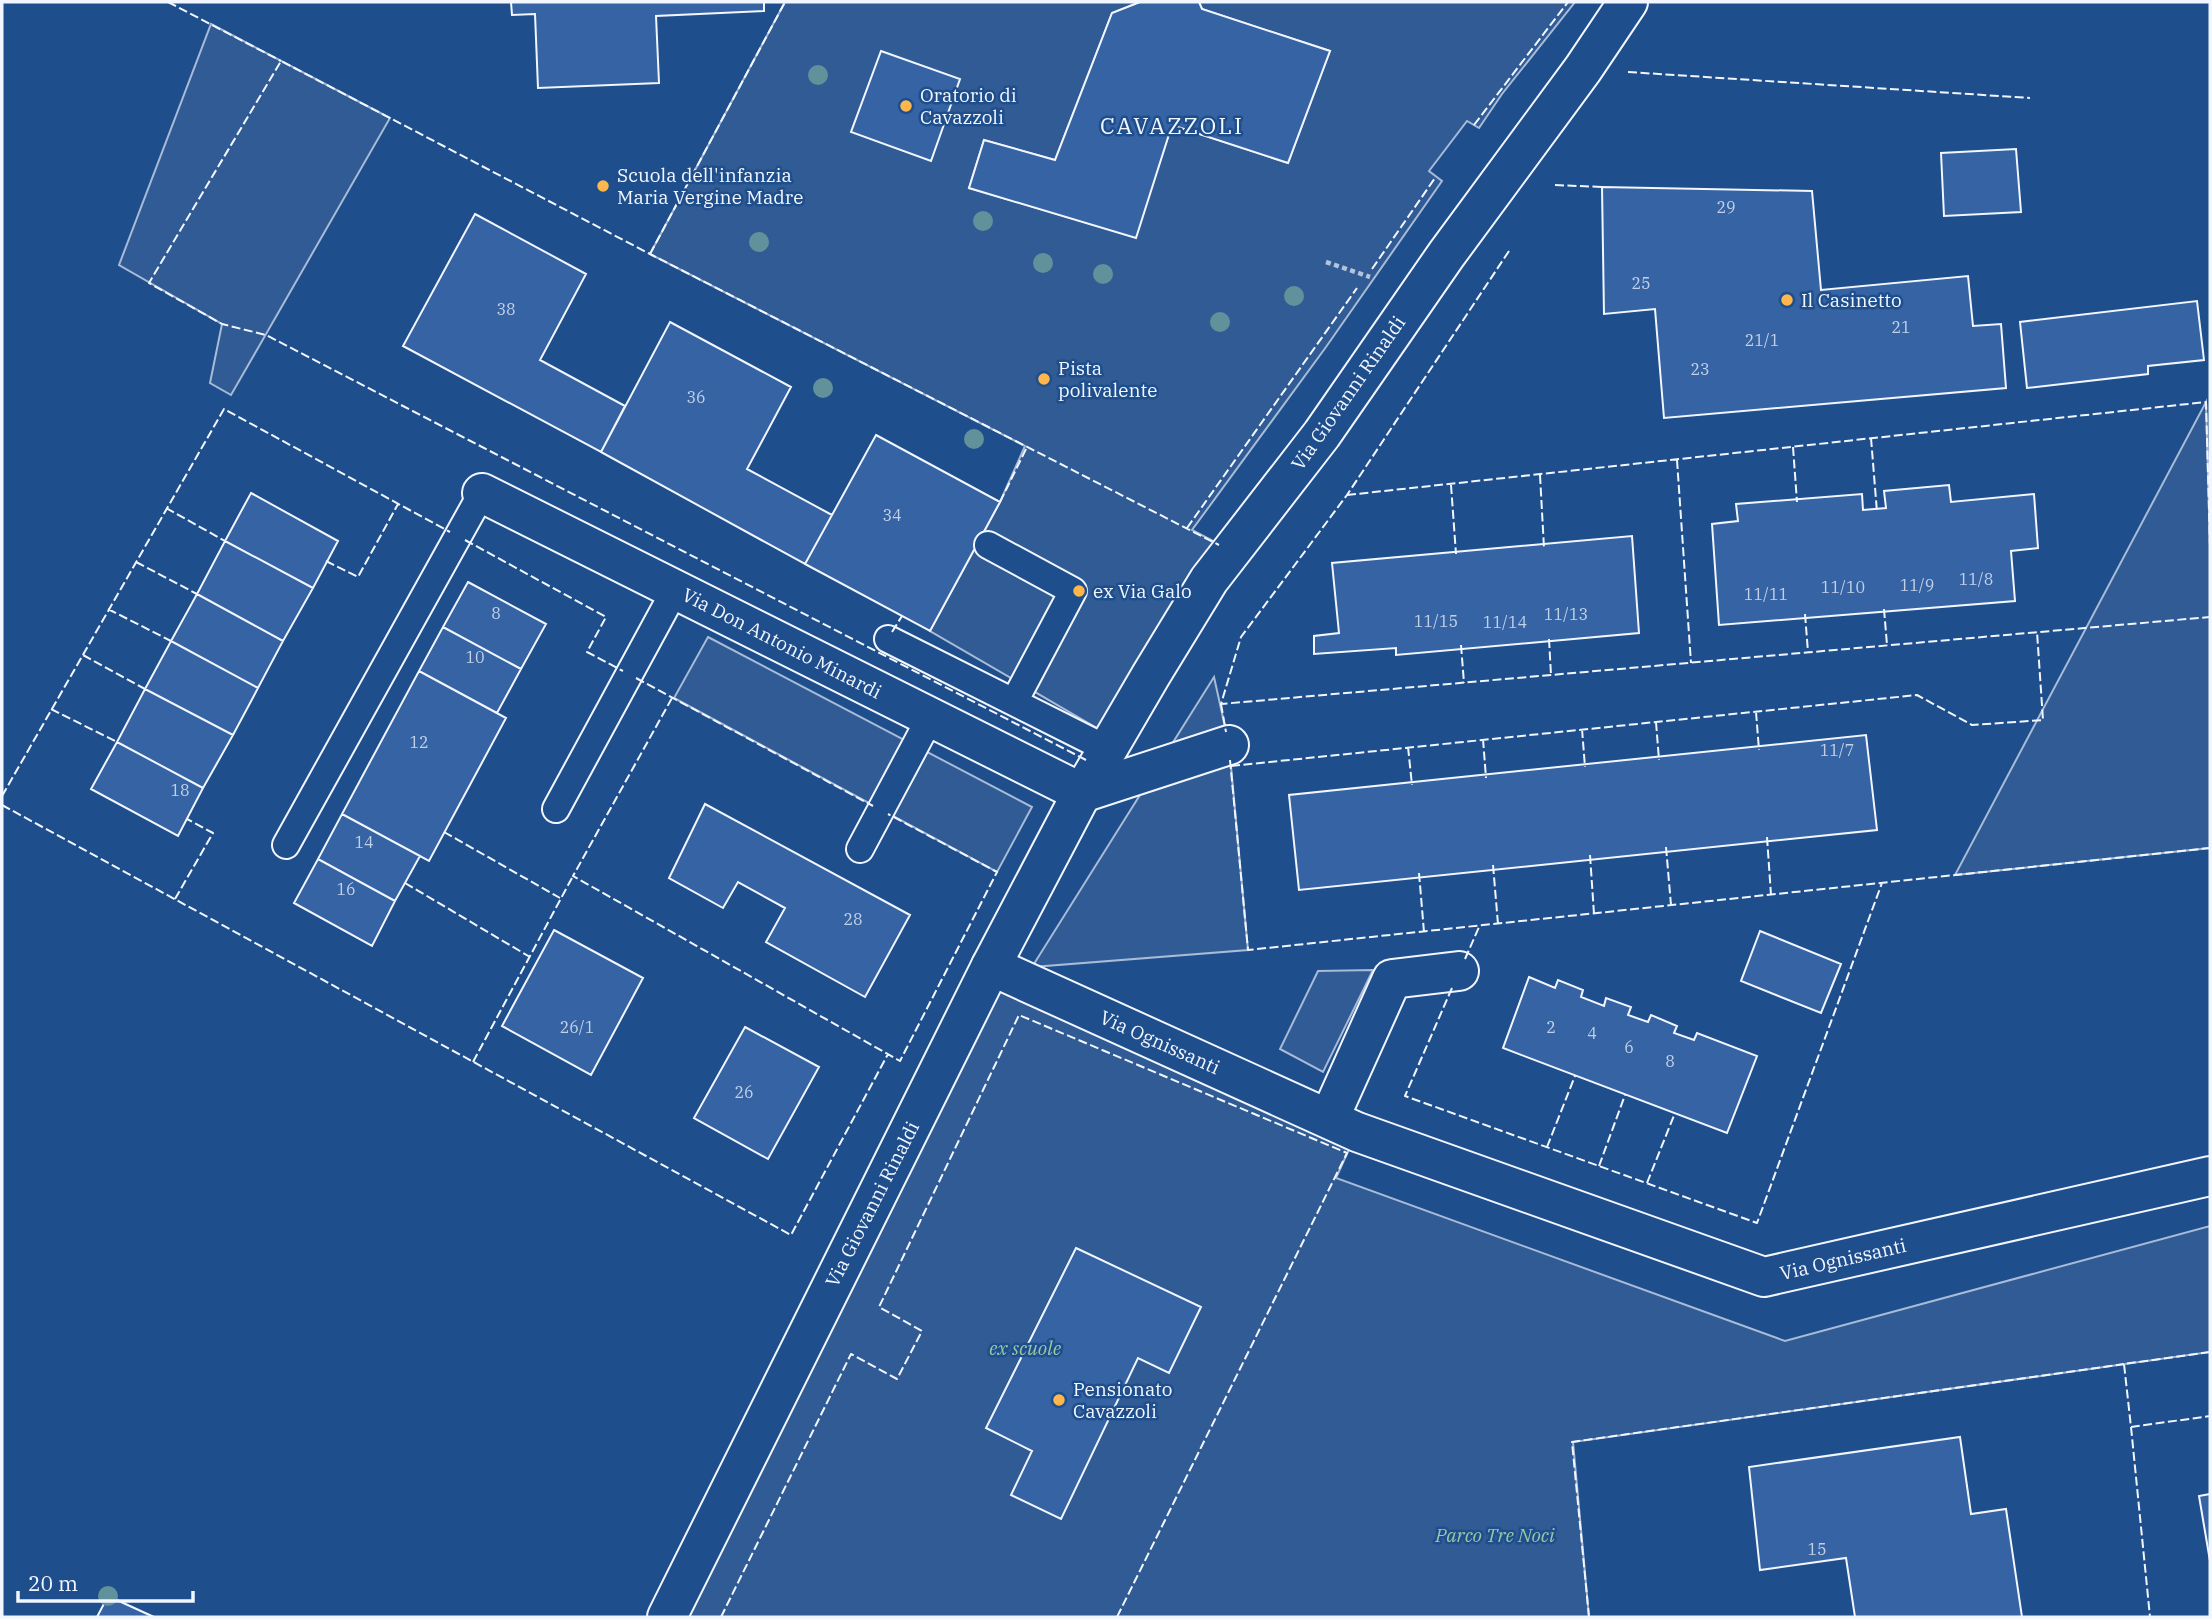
<svg xmlns="http://www.w3.org/2000/svg" width="2212" height="1619" viewBox="0 0 2212 1619" font-family="'IBM Plex Serif',serif">
  <style>
    .built { fill: #305b95; stroke: #a8bbd7; stroke-width: 2 }
    .building { fill: #3563a3; stroke: #f2f6ff; stroke-width: 2 }
    .lines { fill: none; stroke-linecap: round; stroke-linejoin: round }
    .lane-casing { stroke: #f2f6ff; stroke-width: 30 }
    .street-casing { stroke: #f2f6ff; stroke-width: 42 }
    .secondary-casing { stroke: #f2f6ff; stroke-width: 42 }
    .path { stroke: #b3c4dc; stroke-width: 4.5; stroke-dasharray: 5 3.5; stroke-linecap: butt }
    .lane { stroke: #1f4e8c; stroke-width: 26 }
    .street { stroke: #1f4e8c; stroke-width: 38 }
    .secondary { stroke: #1f4e8c; stroke-width: 38 }
    .fence { stroke: #f2f6ff; stroke-width: 2; stroke-dasharray: 9 3.5; stroke-linecap: butt }
    .tree { fill: #61919a }
    .poi-dot { fill: #ffb74d; stroke: #1f4e8c; stroke-width: 2.5 }
    .labels { text-anchor: middle; dominant-baseline: central; stroke-width: 5; stroke-linejoin: round; paint-order: stroke }
    .number-label { font-size: 16px; fill: #c3d1e8 }
    .poi-label { font-size: 19px; fill: #f2f6ff; stroke: #1f4e8c; text-anchor: start }
    .street-label { font-size: 19px; fill: #f2f6ff; stroke: #1f4e8c }
    .park-label { font-size: 19px; font-style: italic; fill: #97c8a6; stroke: #1f4e8c }
    .quarter-label { font-size: 23px; letter-spacing: 2px; fill: #f2f6ff; stroke: #1f4e8c }
  </style>
  <rect width="100%" height="100%" fill="#1f4e8c"/>
  <path class="built" d="M785,2H1140L1112,13L1055,160L984,140L969,188L1135,237L1172,125L1288,163L1330,51L1202,9L1199,2H1575L1502,94L1479,128L1467,121L1429,171L1442,181L1326,347L1192,530L1232,551L1114,738L930,631L1000,502L1025,446L650,254Z
    M211,24L390,118L231,395L210,383L222,324L119,265Z
    M2206,402L2210,546V848L1955,875Z
    M708,637L1032,807L997,872L674,698Z
    M1214,677L1229,745L1248,950L1032,967Z
    M991,966L1357,1132L1336,1178L1785,1341L2210,1226V1352L1573,1442L1589,1617H667Z
    M1373,970L1323,1072L1280,1049L1318,971Z"/>
  <path class="building" d="M511,2H764V11L656,16L659,83L538,88L535,14L512,15Z
    M1140,2H1199L1202,9L1330,51L1288,163L1172,125L1136,238L969,188L984,140L1055,160L1112,13Z
    M881,51L960,79L931,161L851,132Z
    M2016,149L2021,212L1944,216L1941,153Z
    M1602,187L1812,191L1821,290L1968,276L1973,326L2001,324L2006,388L1664,418L1655,309L1604,314Z
    M475,214L586,274L540,360L625,406L601,452L403,346Z
    M2197,301L2204,360L2148,366V374L2027,388L2020,322Z
    M670,322L791,387L747,469L832,515L805,564L601,452Z
    M876,435L1000,502L930,631L805,564Z
    M1949,485L1951,502L2034,494L2038,548L2011,551L2015,601L1719,625L1712,524L1738,521L1736,504L1862,494L1863,510L1886,508L1884,491Z
    M251,493L338,541L313,588L225,541Z
    M1632,536L1639,633L1396,655V648L1314,654V636L1339,633L1332,563Z
    M225,541L313,588L283,641L197,594Z
    M468,582L546,624L521,669L443,627Z
    M197,594L283,641L258,688L171,641Z
    M443,627L521,669L497,713L419,671Z
    M171,641L258,688L233,735L145,689Z
    M419,671L506,718L429,861L342,814Z
    M145,689L233,735L203,788L117,742Z
    M1866,735L1877,830L1299,890L1289,795Z
    M117,742L203,788L178,836L91,789Z
    M705,804L910,915L865,997L766,942L785,908L738,882L723,908L669,878Z
    M342,814L420,856L395,901L318,859Z
    M318,859L395,901L372,946L294,903Z
    M554,930L643,978L591,1075L502,1026Z
    M1760,931L1841,964L1821,1013L1741,981Z
    M1529,977L1555,988L1558,980L1583,990L1581,997L1604,1006L1606,998L1631,1007L1628,1015L1648,1022L1651,1015L1677,1026L1674,1033L1694,1040L1697,1033L1757,1056L1727,1133L1503,1048Z
    M745,1027L819,1067L768,1159L694,1118Z
    M1076,1248L1201,1307L1169,1373L1138,1358L1061,1519L1011,1495L1032,1451L986,1428Z
    M1960,1437L1971,1514L2006,1509L2022,1617H1855L1846,1558L1760,1570L1749,1467Z
    M2210,1494V1561L2199,1496Z
    M108,1596L154,1617H97Z"/>
  <g class="lines">
    <g class="lane-casing">
      <path id="lane" d="M988,545L1073,591L1014,702
        M888,639L1107,749
        M556,809L675,590
        M286,845L482,493
        M860,849L930,718"/>
    </g>
    <g class="street-casing">
      <path id="street" d="M482,493L1082,793L1229,745
        M991,966L1357,1132L1764,1277L2210,1176
        M1329,1119L1392,979L1459,971"/>
    </g>
    <g class="secondary-casing">
      <path id="secondary" d="M667,1617L991,966L1082,793L1151,675L1209,580L1322,434L1446,255L1583,69L1628,2"/>
    </g>
    <path class="path" d="M1326,262L1370,277"/>
    <use href="#lane" class="lane"/>
    <use href="#street" class="street"/>
    <use href="#secondary" class="secondary"/>
    <path class="fence" d="M168,2L281,61
      M1628,72L2030,98
      M1474,125L1568,2
      M1555,185L1602,187
      M1509,251L1347,495L1241,637L1221,704L2210,617
      M650,254L785,2
      M1372,269L1435,178
      M1871,438L1877,512
      M1793,447L1797,502
      M1677,460L1691,663
      M1540,475L1544,548
      M1451,485L1456,554
      M1347,495L2206,402L2210,546
      M1000,502L1027,447
      M166,508L225,541
      M1187,528L1357,288
      M465,540L606,617L587,652L623,671
      M326,561L358,577L398,504
      M136,562L197,594
      M108,609L171,641
      M1884,609L1887,645
      M1805,614L1808,652
      M892,632L902,616
      M1549,639L1551,675
      M1461,645L1464,683
      M83,655L145,689
      M636,678L873,806
      M672,698L573,876L900,1061L997,872L888,814
      M1221,704L1226,732
      M51,709L117,742
      M1756,712L1759,750
      M1656,722L1659,760
      M1582,729L1585,767
      M1483,739L1486,778
      M1408,747L1412,785
      M1086,760L266,335L222,324L149,283L281,61L650,254L1219,545
      M1230,760L1248,950L2210,848
      M1231,766L1917,695L1972,725L2043,720L2037,632
      M2,796L224,409L450,532
      M2,805L791,1235L888,1054
      M444,832L560,898
      M1767,837L1771,895
      M1666,847L1671,905
      M1590,855L1594,914
      M1493,865L1498,924
      M1419,873L1424,932
      M405,883L530,957
      M175,899L213,833L187,819
      M1465,959L1479,927
      M1452,988L1405,1096L1757,1223L1882,883
      M473,1062L573,876
      M1547,1147L1575,1076
      M1599,1166L1625,1095
      M1647,1183L1675,1113
      M2210,1352L2124,1364L2131,1427L2210,1416
      M2131,1427L2150,1617
      M721,1617L851,1354L897,1379L922,1331L879,1307L1019,1015L1347,1153L1117,1617
      M1589,1617L1572,1442L2124,1364"/>
  </g>
  <g class="tree">
    <circle cx="818" cy="75" r="10"/>
    <circle cx="983" cy="221" r="10"/>
    <circle cx="759" cy="242" r="10"/>
    <circle cx="1043" cy="263" r="10"/>
    <circle cx="1103" cy="274" r="10"/>
    <circle cx="1294" cy="296" r="10"/>
    <circle cx="1220" cy="322" r="10"/>
    <circle cx="823" cy="388" r="10"/>
    <circle cx="974" cy="439" r="10"/>
    <circle cx="108" cy="1596" r="10"/>
  </g>
  <g class="poi-dot">
    <circle cx="906" cy="106" r="7"/>
    <circle cx="603" cy="186" r="7"/>
    <circle cx="1787" cy="300" r="7"/>
    <circle cx="1044" cy="379" r="7"/>
    <circle cx="1079" cy="591" r="7"/>
    <circle cx="1059" cy="1400" r="7"/>
  </g>
  <g class="labels">
    <g class="number-label">
      <text x="1726" y="207">29</text>
      <text x="1641" y="283">25</text>
      <text x="506" y="309">38</text>
      <text x="1901" y="327">21</text>
      <text x="1762" y="340">21/1</text>
      <text x="1700" y="369">23</text>
      <text x="696" y="397">36</text>
      <text x="892" y="515">34</text>
      <text x="1976" y="579">11/8</text>
      <text x="1917" y="585">11/9</text>
      <text x="1843" y="587">11/10</text>
      <text x="1766" y="594">11/11</text>
      <text x="496" y="613">8</text>
      <text x="1566" y="614">11/13</text>
      <text x="1436" y="621">11/15</text>
      <text x="1505" y="622">11/14</text>
      <text x="475" y="657">10</text>
      <text x="419" y="742">12</text>
      <text x="1837" y="750">11/7</text>
      <text x="180" y="790">18</text>
      <text x="364" y="842">14</text>
      <text x="346" y="889">16</text>
      <text x="853" y="919">28</text>
      <text x="577" y="1027">26/1</text>
      <text x="1551" y="1027">2</text>
      <text x="1592" y="1033">4</text>
      <text x="1629" y="1047">6</text>
      <text x="1670" y="1061">8</text>
      <text x="744" y="1092">26</text>
      <text x="1817" y="1549">15</text>
    </g>
    <g class="poi-label">
      <text x="920" y="95">Oratorio di<tspan x="920" dy="22">Cavazzoli</tspan></text>
      <text x="617" y="175">Scuola dell'infanzia<tspan x="617" dy="22">Maria Vergine Madre</tspan></text>
      <text x="1801" y="300">Il Casinetto</text>
      <text x="1058" y="368">Pista<tspan x="1058" dy="22">polivalente</tspan></text>
      <text x="1093" y="591">ex Via Galo</text>
      <text x="1073" y="1389">Pensionato<tspan x="1073" dy="22">Cavazzoli</tspan></text>
    </g>
    <g class="street-label">
      <text transform="translate(1348 393) rotate(-55)">Via Giovanni Rinaldi</text>
      <text transform="translate(782 643) rotate(27)">Via Don Antonio Minardi</text>
      <text transform="translate(1160 1042) rotate(24)">Via Ognissanti</text>
      <text transform="translate(872 1204) rotate(-63)">Via Giovanni Rinaldi</text>
      <text transform="translate(1843 1259) rotate(-13)">Via Ognissanti</text>
    </g>
    <g class="park-label">
      <text x="1025" y="1348">ex scuole</text>
      <text x="1495" y="1535">Parco Tre Noci</text>
    </g>
    <g class="quarter-label">
      <text x="1172" y="125">CAVAZZOLI</text>
    </g>
  </g>
  <rect width="2212" height="1619" fill="none" stroke="#f2f6ff" stroke-width="7"/>
  <path d="M18 1591v10h175v-10" fill="none" stroke="#f2f6ff" stroke-width="3.5"/>
  <text x="28" y="1591" font-size="21" fill="#f2f6ff" stroke="#1f4e8c" stroke-width="5" paint-order="stroke">20 m</text>
</svg>
